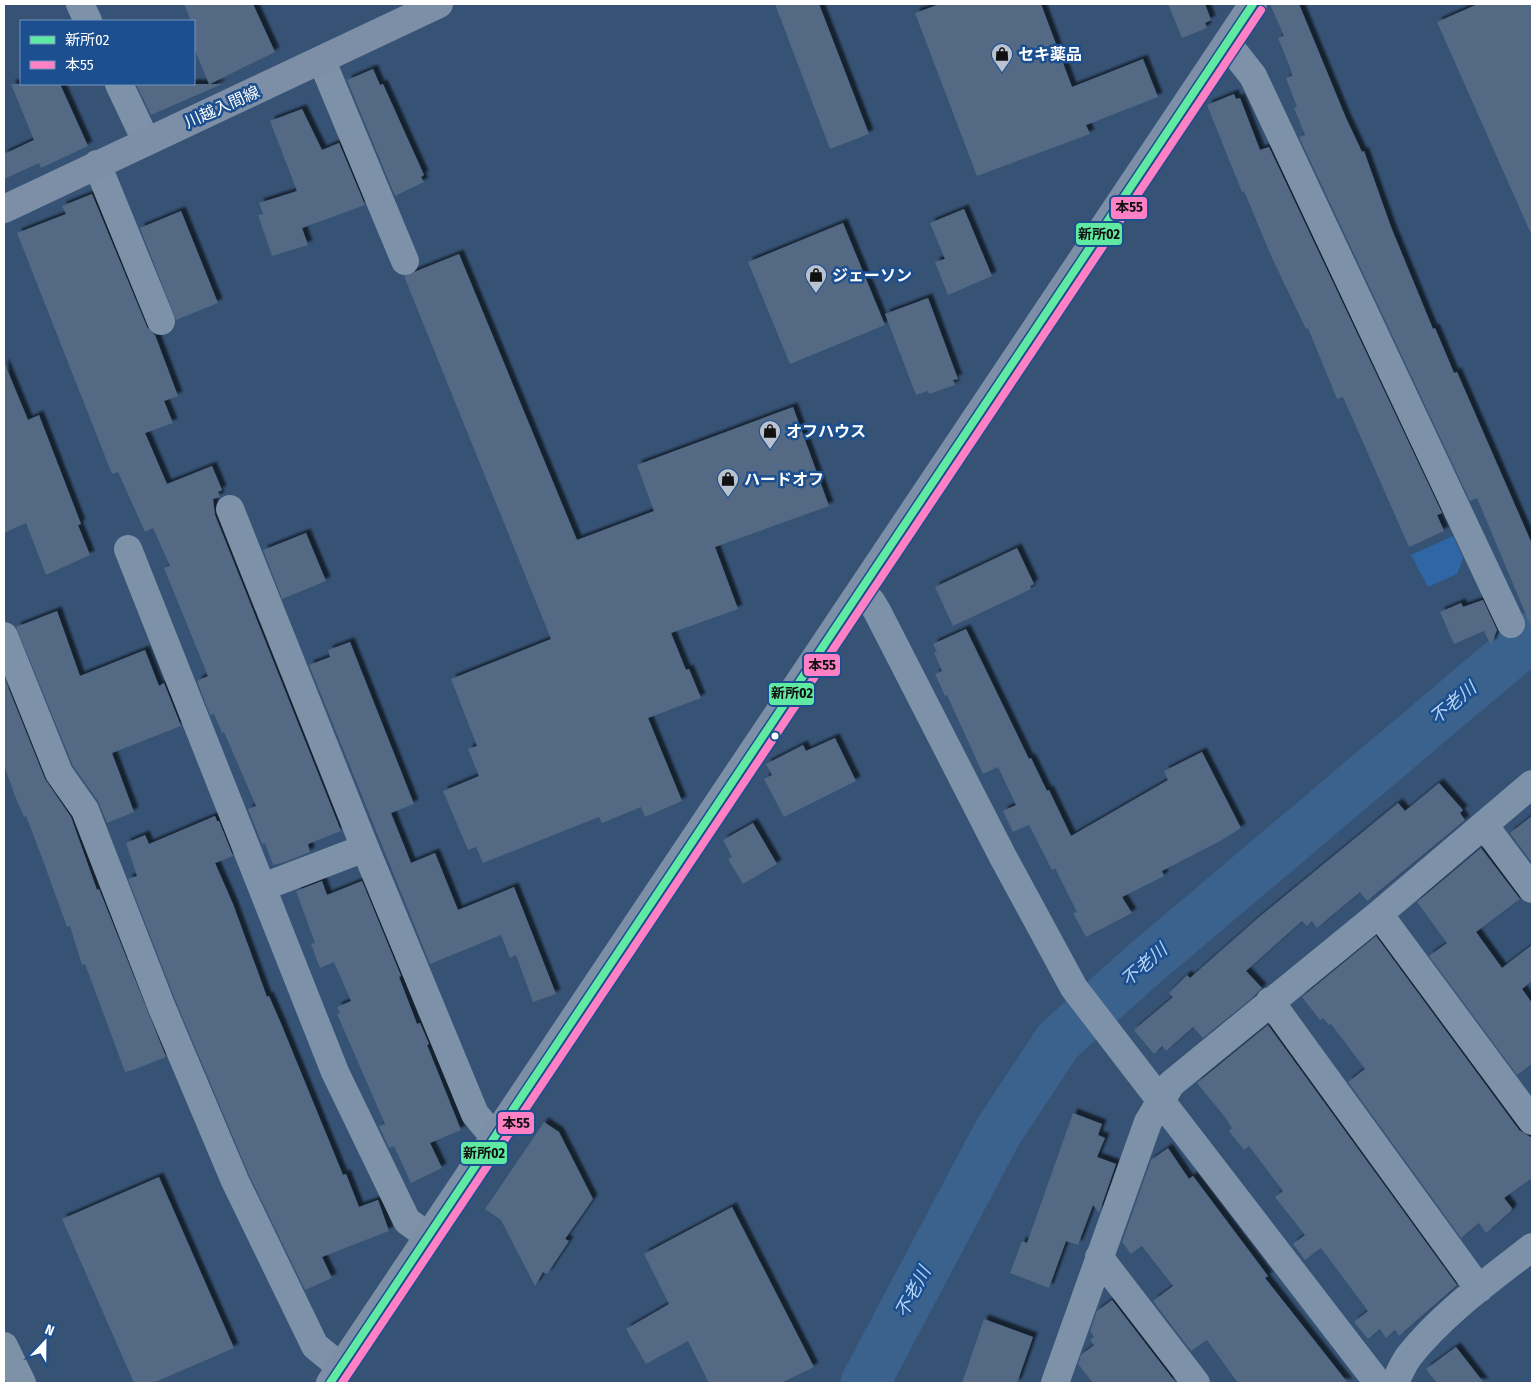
<svg xmlns="http://www.w3.org/2000/svg" width="1536" height="1387" viewBox="0 0 1536 1387" font-family="'Fira Sans Condensed','Noto Sans JP',sans-serif">
  <style>
    .green { fill: #2f66a5 }
    .lines { fill: none; stroke-linecap: round; stroke-linejoin: round }
    .river { stroke: #3b618d; stroke-width: 49 }
    .building { fill: #526984; filter: url(#shadow) }
    .street { stroke: #7d92a8; stroke-width: 28 }
    .primary { stroke: #7d8ea7; stroke-width: 28 }
    .highway { stroke: #7e92a7; stroke-width: 28 }
    .bus-1-casing { stroke: #1b4f8f; stroke-width: 11 }
    .bus-2-casing { stroke: #1b4f8f; stroke-width: 11 }
    .bus-1 { stroke: #60e9a3; stroke-width: 8 }
    .bus-2 { stroke: #ff80c5; stroke-width: 8 }
    .bus-dot { fill: #fff; stroke: #1b4f8f; stroke-width: 2 }
    .labels { text-anchor: middle; dominant-baseline: central; stroke-width: 5; stroke-linejoin: round; paint-order: stroke }
    .poi-label { font-size: 16px; font-weight: bold; fill: #fff; stroke: #1b4f8f; text-anchor: start }
    .street-label { font-size: 16px; fill: #fff; stroke: #1b4f8f }
    .water-label { font-size: 18px; font-style: italic; fill: #b5d3f5; stroke: #1b4f8f }
    .line-badge { stroke: #1b4f8f; stroke-width: 2 }
    .pale-badge-label { font-size: 14px; text-anchor: middle; font-weight: bold; fill: #111 }
  </style>
  <defs>
    <filter id="shadow"><feDropShadow dx="4.5" dy="-4.5" stdDeviation="1" flood-color="#0009"/></filter>
  </defs>
  <rect width="100%" height="100%" fill="#365274"/>
  <path class="green" d="M1453,536L1463,558L1457,574L1428,587L1411,555Z"/>
  <g class="lines">
    <path class="river" d="M865,1383L998,1132L1058,1041L1143,965L1532,636"/>
  </g>
  <path class="building" d="M184,4H253L275,52L210,84H222L151,115L136,84H209L194,48V21H191Z
    M775,4H819L869,134L830,149Z
    M940,4H1041L1072,87L1143,59L1158,97L1086,125L1090,134L977,176L915,13Z
    M1168,4H1205L1211,20L1205,23L1207,28L1182,38Z
    M1270,4H1299L1346,118L1362,152L1364,151L1391,227L1433,329L1435,328L1454,373L1457,372L1532,544V629L1477,498L1470,501L1299,137L1305,135L1294,108L1297,107L1286,78L1292,76L1291,70L1278,38L1284,36Z
    M1478,4H1532V236L1437,22Z
    M373,69L380,85L383,84L424,175L421,177L424,182L395,196L347,80Z
    M11,84H60L88,146L41,168L39,163L4,179V154L34,140Z
    M1234,94L1236,99L1240,98L1260,150L1269,147L1442,513L1437,515L1444,531L1409,547L1343,397L1337,399L1308,328L1306,329L1272,258L1244,191L1242,192L1207,105Z
    M302,109L322,150L339,143L365,205L302,228L308,245L272,256L258,215L263,214L259,203L297,191L270,121Z
    M92,194L147,327L155,335L178,396L164,401L173,423L145,433L167,484L212,466L222,490L218,492L220,497L213,499L215,515L341,831L308,844L310,852L285,862L273,865L265,843L262,844L248,809L256,806L224,732L222,733L214,714L210,715L197,681L208,676L164,568L170,566L153,528L145,532L118,472L112,474L17,233L66,214L62,206Z
    M964,209L992,276L948,295L935,262L945,259L930,223Z
    M181,211L218,303L176,320L140,228Z
    M843,223L885,325L790,364L748,262Z
    M459,254L577,540L654,511L637,465L793,407L829,506L715,547L738,609L671,633L686,670L689,669L701,698L648,718L682,801L645,817L641,807L602,823L599,817L483,863L476,847L468,850L443,791L479,776L468,749L477,746L451,679L551,639L404,276Z
    M928,298L958,379L953,380L955,385L929,394L928,391L916,395L885,314Z
    M4,362L28,420L39,415L81,524L78,525L90,555L46,575L26,523L4,533Z
    M306,533L326,581L282,599L263,550Z
    M1017,548L1034,584L1030,586L1031,589L953,626L935,587Z
    M1483,600L1497,630L1491,645L1484,631L1454,644L1440,612L1461,603L1463,607Z
    M57,611L80,676L145,650L159,686L164,683L181,726L112,753L134,812L107,823L98,801L73,766L16,627Z
    M966,629L1029,759L1031,758L1047,791L1049,790L1071,836L1168,780L1164,771L1202,752L1241,828L1222,840L1162,871L1164,876L1122,897L1132,913L1086,937L1073,913L1077,912L1055,868L1052,870L1029,825L1013,832L1003,811L1016,805L998,767L983,774L947,695L945,696L935,674L942,671L934,653L937,652L933,644Z
    M350,642L414,804L391,813L411,863L435,853L458,910L514,887L556,994L533,1002L516,955L510,958L501,935L430,964L309,665L330,657L328,650Z
    M4,677L45,779L71,817L97,890L99,889L166,1057L133,1070L125,1072L85,964L82,965L70,926L67,927L41,855L26,816L24,817L15,796L4,765Z
    M835,738L856,781L784,817L764,779L772,775L766,764L803,745L806,751Z
    M1439,783L1463,810L1460,813L1465,820L1367,901L1360,892L1317,928L1312,921L1307,926L1302,921L1246,971L1262,988L1250,1000L1203,1038L1193,1027L1166,1051L1162,1046L1154,1054L1134,1030L1173,997L1169,993L1187,975L1190,978L1258,918L1398,803L1405,811Z
    M215,816L217,821H219L233,856L215,863L233,904L267,997L269,996L282,1026L343,1175L346,1174L359,1207L378,1200L389,1231L322,1257L332,1278L305,1290L249,1175L176,1002L128,879L137,876L126,843L145,835L149,844Z
    M1532,816V863L1510,833Z
    M753,823L777,864L743,884L728,859L732,857L723,840Z
    M1481,848L1520,899L1476,932L1502,968L1532,945V981L1522,989L1532,1003V1064L1517,1075L1429,956L1447,943L1417,902Z
    M322,881L327,895L362,881L401,976L399,977L417,1024L420,1023L429,1044L427,1045L461,1130L430,1143L442,1168L411,1183L394,1146L389,1148L379,1126L385,1124L337,1014L340,1013L337,1007L351,1001L334,962L320,968L311,944L315,943L296,891Z
    M1376,936L1519,1130L1532,1138V1178L1504,1198L1512,1208L1511,1211L1486,1233L1479,1223L1461,1238L1348,1082L1365,1069L1331,1024L1329,1025L1323,1018L1320,1020L1302,997Z
    M1268,1025L1457,1285L1399,1336L1395,1330L1386,1338L1380,1329L1368,1339L1354,1322L1368,1311L1321,1248L1305,1260L1293,1244L1305,1235L1275,1197L1283,1191L1249,1146L1244,1150L1229,1131L1232,1128L1225,1117L1197,1083Z
    M1073,1113L1102,1124L1098,1135L1105,1138L1097,1157L1116,1164L1099,1213L1093,1205L1078,1245L1066,1241L1049,1288L1010,1273L1022,1241L1027,1243Z
    M544,1122L559,1132L593,1199L565,1239L569,1241L547,1274L543,1272L535,1286L501,1220L485,1209Z
    M1168,1148L1189,1179L1193,1176L1268,1276L1265,1278L1348,1383H1238L1207,1340L1191,1351L1153,1301L1173,1286L1142,1246L1131,1254L1122,1242L1151,1160Z
    M159,1177L234,1348L153,1383H134L62,1219Z
    M732,1207L814,1367L781,1383H709L688,1341L646,1364L626,1329L669,1304L644,1254Z
    M1112,1300L1176,1383H1093L1078,1364L1081,1355L1094,1345L1090,1340L1094,1337L1090,1331L1097,1311Z
    M984,1319L1033,1337L1017,1383H962Z
    M1456,1347L1484,1383H1437L1426,1369Z"/>
  <g class="lines">
    <path class="street" d="M80,4L88,21
      M1227,43L1253,76L1511,624
      M322,61L405,261
      M119,84L146,141
      M97,164L161,321
      M230,509L365,848L475,1114L494,1137
      M128,549L335,1072L407,1221L428,1236
      M860,592L871,601L877,611L1003,857L1074,988L1378,1383
      M4,636L59,773L85,810L162,1008L235,1181L315,1346L341,1367
      M1484,825L1532,889
      M263,887L365,848
      M1379,914L1532,1121
      M1270,1001L1479,1289
      M1099,1257L1196,1383
      M1055,1383L1148,1122L1171,1084L1379,914L1532,784
      M1395,1383C1399,1374 1403,1364 1409,1356C1443,1313 1490,1280 1532,1247"/>
    <path class="primary" d="M4,209L439,4
      M330,1383L1253,4"/>
    <path class="highway" d="M4,1346L22,1383"/>
    <g class="bus-1-casing">
      <path id="bus-1" d="M330,1383L1253,4"/>
    </g>
    <g class="bus-2-casing">
      <path id="bus-2" d="M342,1383L1261,10"/>
    </g>
    <use href="#bus-1" class="bus-1"/>
    <use href="#bus-2" class="bus-2"/>
  </g>
  <defs>
    <g id="shop-pin" transform="scale(1.125)"><path d="M0 17L-7.5 6A9.5 9.5 0 1 1 7.5 6Z" fill="#b9c2ce" stroke="#1b4f8f"/><path d="M-5-2.5h2.3a2.7 3.5 0 0 1 5.4 0H5L5.5 6h-11ZM-1.5-2.5h3a1.5 2.3 0 0 0-3 0Z" fill="#111"/></g>
  </defs>
  <g fill-rule="evenodd">
    <use href="#shop-pin" x="1002" y="54"/>
    <use href="#shop-pin" x="816" y="275"/>
    <use href="#shop-pin" x="770" y="431"/>
    <use href="#shop-pin" x="728" y="479"/>
  </g>
  <circle class="bus-dot" cx="775" cy="736" r="4.5"/>
  <g class="labels">
    <g class="poi-label">
      <text x="1018" y="54">セキ薬品</text>
      <text x="832" y="275">ジェーソン</text>
      <text x="786" y="431">オフハウス</text>
      <text x="744" y="479">ハードオフ</text>
    </g>
    <g class="street-label">
      <text transform="translate(222 107) rotate(-24)">川越入間線</text>
    </g>
    <g class="water-label">
      <text transform="translate(1453 703) rotate(-40)">不老川</text>
      <text transform="translate(1144 965) rotate(-41)">不老川</text>
      <text transform="translate(913 1292) rotate(-62)">不老川</text>
    </g>
  </g>
  <g class="line-badge">
    <rect x="1110" y="196" width="38" height="24" rx="5" fill="#ff80c5"/>
    <rect x="1075" y="222" width="48" height="24" rx="5" fill="#60e9a3"/>
    <rect x="803" y="653" width="38" height="24" rx="5" fill="#ff80c5"/>
    <rect x="768" y="682" width="47" height="24" rx="5" fill="#60e9a3"/>
    <rect x="497" y="1111" width="38" height="24" rx="5" fill="#ff80c5"/>
    <rect x="460" y="1141" width="48" height="24" rx="5" fill="#60e9a3"/>
  </g>
  <g class="pale-badge-label">
    <text x="1129" y="212">本55</text>
    <text x="1099" y="239">新所02</text>
    <text x="822" y="670">本55</text>
    <text x="792" y="698">新所02</text>
    <text x="516" y="1128">本55</text>
    <text x="484" y="1158">新所02</text>
  </g>
  <rect width="1536" height="1387" fill="none" stroke="#ffffff" stroke-width="10"/>
  <rect x="20" y="20" width="175" height="65" fill="#1b4f8f" stroke="#7695bc"/>
  <rect x="30" y="36" width="25" height="8" fill="#60e9a3" stroke="#7695bc"/>
  <text x="65" y="45" font-size="15" fill="#ffffff">新所02</text>
  <rect x="30" y="61" width="25" height="8" fill="#ff80c5" stroke="#7695bc"/>
  <text x="65" y="70" font-size="15" fill="#ffffff">本55</text>
  <g transform="translate(45 1342) rotate(22)" stroke="#1b4f8f" stroke-width="4" paint-order="stroke">
  <path d="M0-4L9 19L0 12L-9 19Z" fill="#ffffff"/>
  <text y="-8" font-size="14" font-weight="bold" text-anchor="middle" fill="#ffffff">N</text>
  </g>
</svg>
